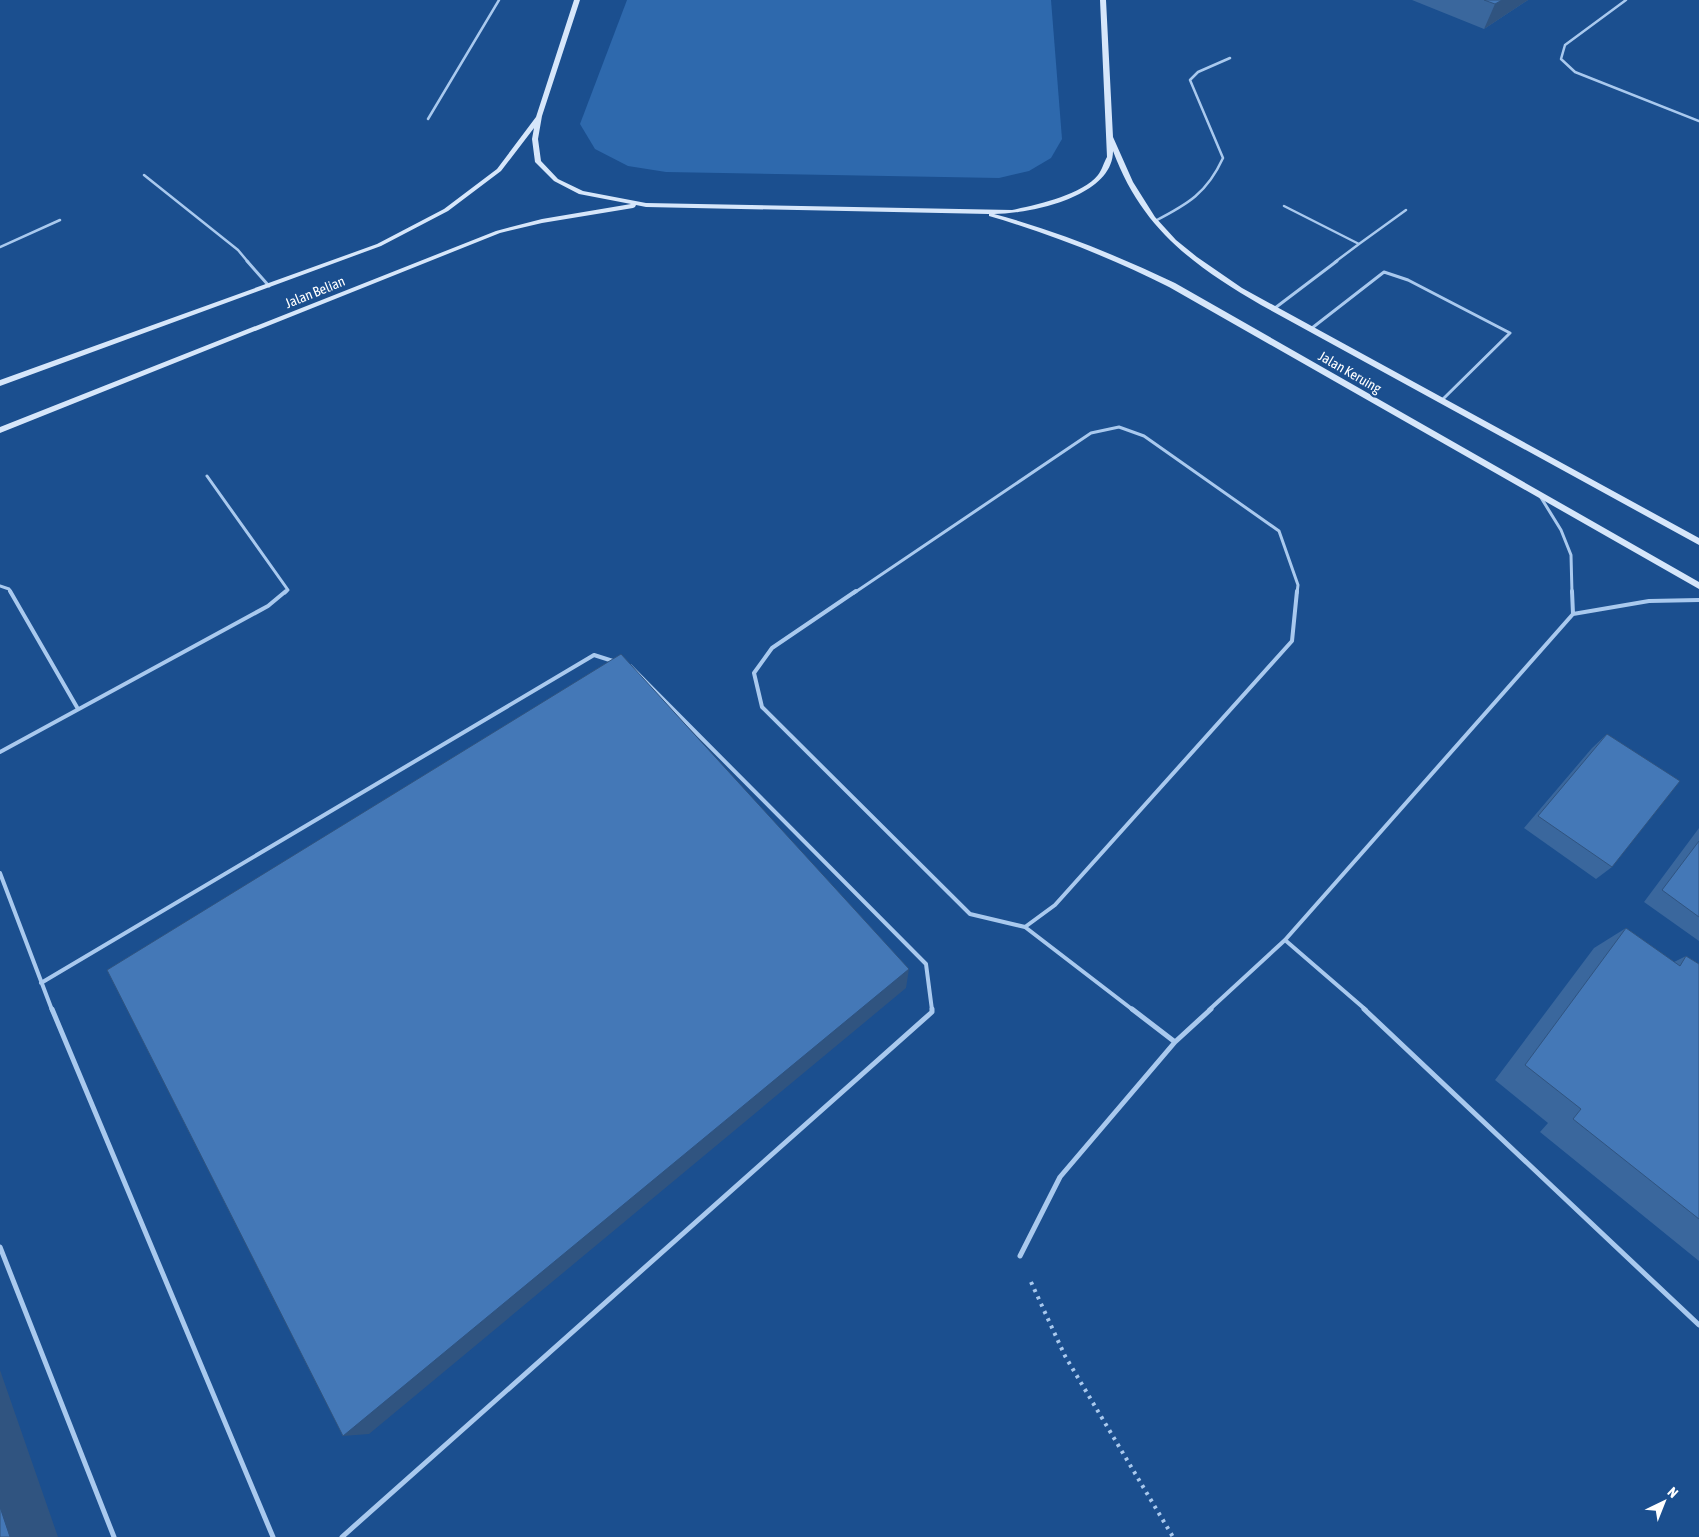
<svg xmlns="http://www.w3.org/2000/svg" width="1699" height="1537" viewBox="0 0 1699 1537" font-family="'Asap Condensed',sans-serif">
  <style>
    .green { fill: #2e69ad }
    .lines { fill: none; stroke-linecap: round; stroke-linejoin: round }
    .path { stroke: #a9c9ee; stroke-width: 4; stroke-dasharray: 3 5; stroke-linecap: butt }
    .lane-far3 { stroke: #a9c9ee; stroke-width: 2.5 }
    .lane-far2 { stroke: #a9c9ee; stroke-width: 3 }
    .lane-far1 { stroke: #a9c9ee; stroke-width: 4 }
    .lane { stroke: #a9c9ee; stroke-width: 5 }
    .secondary { fill: #d6e6fa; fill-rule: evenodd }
    .wall { fill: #3a679d }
    .shaded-wall { fill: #305480 }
    .building { fill: #4478b7; stroke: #305480 }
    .labels { text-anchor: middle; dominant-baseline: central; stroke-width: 4.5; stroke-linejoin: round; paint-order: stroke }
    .far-street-label { font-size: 14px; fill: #fff; stroke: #1b4f8f }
  </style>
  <rect width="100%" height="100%" fill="#1b4f8f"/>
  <path class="green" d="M627,0H1051L1062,139L1051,158L1029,171L999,178L666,172L628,166L595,149L580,124Z"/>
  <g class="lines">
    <path class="path" d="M1031,1282L1065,1356L1173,1537"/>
    <path class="lane-far3" d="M1626,0L1565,45L1561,59L1575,72L1699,121
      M428,119L499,0
      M144,175L238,250L248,262
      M1284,206L1359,244L1335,262
      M1155,221C1188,204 1207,193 1223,158L1190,80L1198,72L1230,58
      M1359,244L1406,210
      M0,247L60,220"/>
    <path class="lane-far2" d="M247,261L269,286
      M1275,308L1337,261
      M1312,328L1384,272L1408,280L1510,333L1442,400
      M207,476L288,590L285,593
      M1540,496L1561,530L1571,555L1572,593
      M0,586L9,589L11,593
      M854,593L1091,433L1119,427L1144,436L1279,531L1298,585L1297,593"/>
    <path class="lane-far1" d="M10,591L78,709
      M856,591L772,648L754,673L762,707L970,914L1025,927L1055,905L1292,641L1297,591
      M1573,614L1649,601L1699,600
      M630,666L926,964L932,1010
      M0,752L268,606L286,591
      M0,873L52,1010
      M1025,927L1133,1010
      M1285,940L1366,1010
      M41,983L594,655L616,662
      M1209,1010L1285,940L1573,614L1572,591"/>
    <path class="lane" d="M52,1009L273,1537
      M1132,1009L1175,1042
      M1364,1009L1699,1325
      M0,1247L114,1537
      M1020,1256L1060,1177L1175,1042L1211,1009
      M342,1537L932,1012V1009"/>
    <path class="secondary" d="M574,0H580L542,116L538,139L541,161L558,179L583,191L646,203L1012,210C1036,205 1082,195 1098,175C1102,170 1104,162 1107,157L1100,0H1106L1113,137L1133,182L1155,217L1176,240L1197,257L1242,288L1699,538V545L1261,305C1193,265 1142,229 1113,151C1113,197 1029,214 994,214C1057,231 1116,255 1175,283L1699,582V589L1169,287C1111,258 1051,234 989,216V214L646,207L636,205L635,207L633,208L542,223L500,233L0,433V427L496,231L542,219L631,204L579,194L554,181L535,162L532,139L534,128L501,171L448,211L381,246L0,386V380L377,244L444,209L497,169L536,117Z"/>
  </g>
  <path class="wall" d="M1412,0H1528L1484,29Z
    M1607,734L1612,867L1596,879L1524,828L1592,748Z
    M1699,828V941L1644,902Z
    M1626,928L1674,962L1686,956L1699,964V1261L1540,1132L1548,1123L1495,1080L1594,948Z"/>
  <path class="shaded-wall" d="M1502,0H1528L1484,29L1495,4Z
    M909,969L906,988L369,1434L343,1436Z
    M0,1370L58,1537H10L0,1507Z"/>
  <path class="building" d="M1484,0H1502L1495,4Z
    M621,654L909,969L343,1436L107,970Z
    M1607,734L1680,781L1612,867L1538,816Z
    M1699,841V917L1662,890Z
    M1626,928L1680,966L1686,956L1699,964V1219L1573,1119L1581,1109L1525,1065Z
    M0,1507L10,1537H0Z"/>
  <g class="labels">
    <g class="far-street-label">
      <text transform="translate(315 292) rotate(-22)">Jalan Belian</text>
      <text transform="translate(1350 372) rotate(30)">Jalan Keruing</text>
    </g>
  </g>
  <g transform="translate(1664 1502) rotate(43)" stroke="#1b4f8f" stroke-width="4" paint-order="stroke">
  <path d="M0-4L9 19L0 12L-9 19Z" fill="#ffffff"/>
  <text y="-8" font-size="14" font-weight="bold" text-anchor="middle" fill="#ffffff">N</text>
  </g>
</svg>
